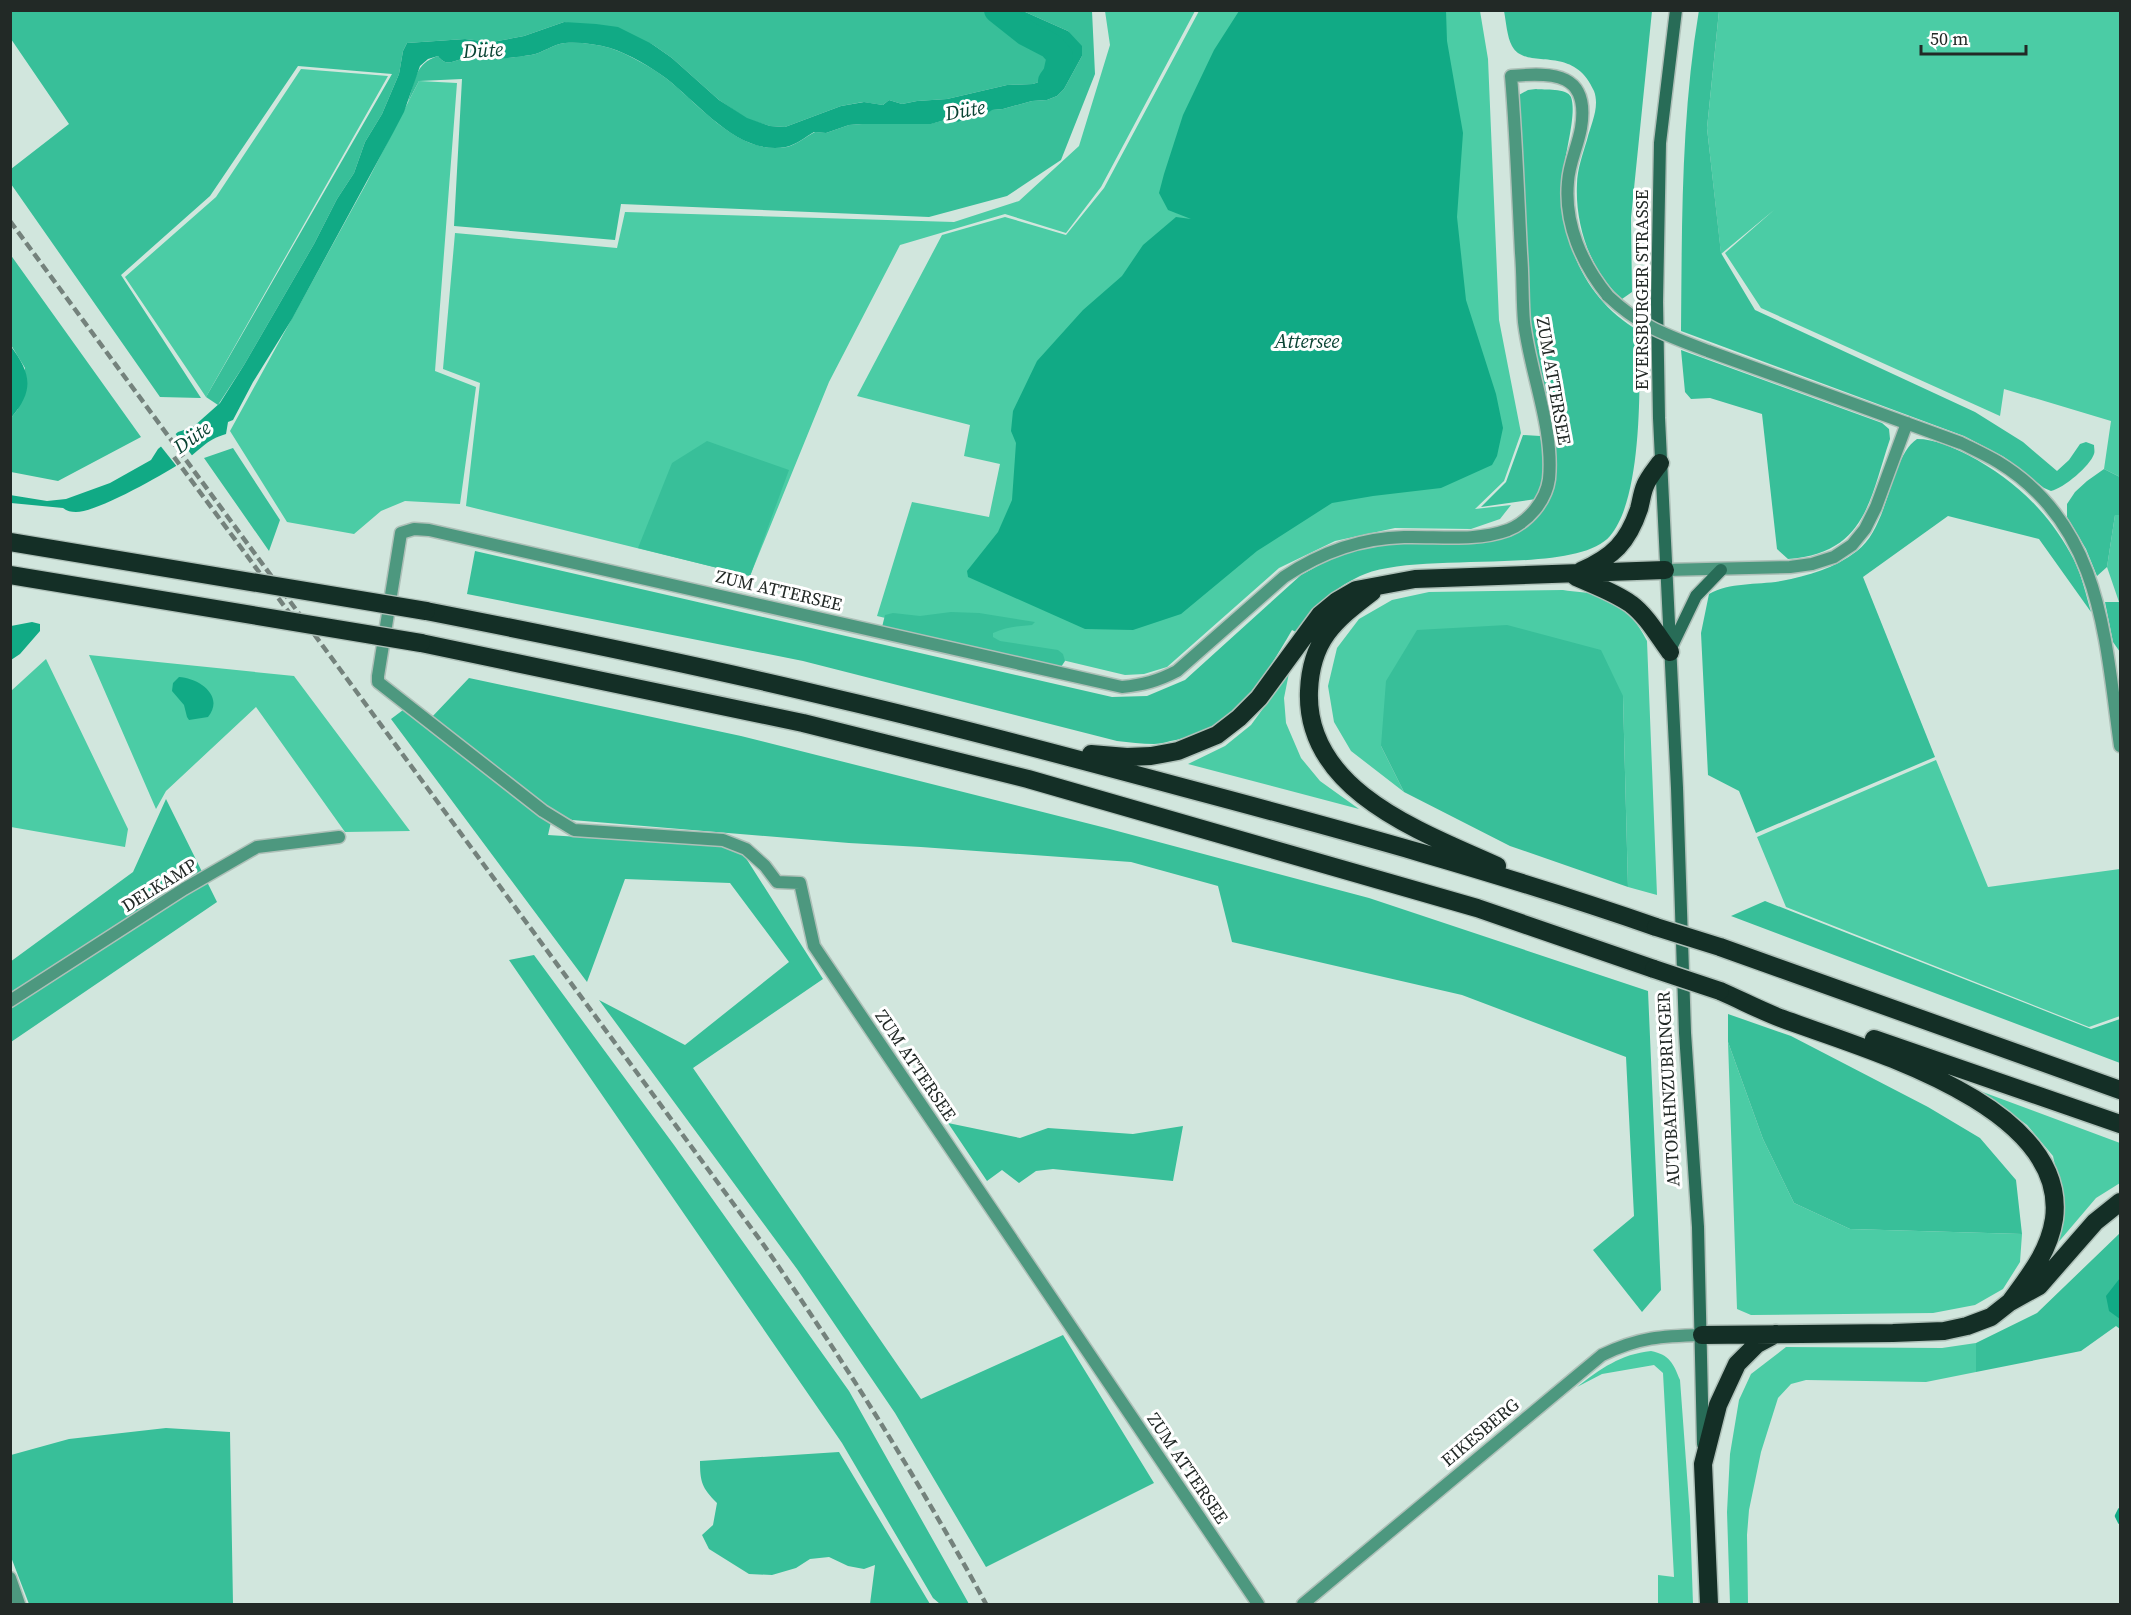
<svg xmlns="http://www.w3.org/2000/svg" width="2131" height="1615" viewBox="0 0 2131 1615" font-family="'Source Serif 4',serif">
  <style>
    .green { fill: #4bcca5 }
    .forest { fill: #38bf99 }
    .water { fill: #11aa85 }
    .pier { fill: #d1e6dd }
    .lines { fill: none; stroke-linecap: round; stroke-linejoin: round }
    .stream { stroke: #11aa85; stroke-width: 4.5 }
    .river { stroke: #11aa85; stroke-width: 26 }
    .street-casing { stroke: #aec0b8; stroke-width: 15 }
    .secondary-casing { stroke: #aec0b8; stroke-width: 15 }
    .highway-casing { stroke: #aec0b8; stroke-width: 21 }
    .street { stroke: #4d987f; stroke-width: 12 }
    .secondary { stroke: #286c57; stroke-width: 12 }
    .highway { stroke: #142f26; stroke-width: 18 }
    .rail { stroke: #74827c; stroke-width: 4.5; stroke-dasharray: 9 4.5; stroke-linecap: butt }
    .street-bridge-casing { stroke: #aec0b8; stroke-width: 15; stroke-linecap: butt }
    .highway-bridge-casing { stroke: #aec0b8; stroke-width: 21; stroke-linecap: butt }
    .street-bridge { stroke: #4d987f; stroke-width: 12 }
    .highway-bridge { stroke: #142f26; stroke-width: 18 }
    .labels { text-anchor: middle; dominant-baseline: central; stroke-width: 6; stroke-linejoin: round; paint-order: stroke }
    .street-label { font-size: 18px; fill: #222926; stroke: #fff }
    .water-label { font-size: 20px; font-style: italic; fill: #094333; stroke: #fff }
  </style>
  <rect width="100%" height="100%" fill="#d1e6dd"/>
  <path class="green" d="M1105,11H1195L1101,187L1066,233L1005,214L900,245L829,382L750,576L466,506L480,383L443,369L455,233L617,248L625,212L954,222L1019,201L1079,146L1110,45Z
    M1199,11H1480L1488,59L1499,320L1521,433L1504,481L1475,509L1511,505L1500,519L1471,529L1395,528L1335,541L1279,568L1167,667L1144,674L1125,675L877,616L912,502L989,517L1000,464L964,456L970,425L857,396L942,235L1005,217L1066,235L1104,188Z
    M1719,11H2120V477L2104,469L2111,421L2004,389L2000,416L1761,308L1725,253L1774,210L1721,254L1707,128Z
    M301,69L388,76L206,397L125,277L216,197Z
    M419,81L457,83L435,371L476,387L460,504L405,501L381,511L354,534L287,522L230,431L366,184Z
    M2115,515H2120V602H2119L2107,567Z
    M1563,590C1575,592 1589,592 1601,596C1622,603 1637,621 1647,641L1657,895L1628,887L1623,696L1381,746L1404,792L1351,751L1334,722L1328,686L1337,648L1359,619L1392,600L1429,592Z
    M89,655L294,676L410,831L345,832L256,707L166,791L156,809Z
    M46,659L128,829L125,847L11,827V691Z
    M1289,673L1284,698L1286,723L1301,758L1320,781L1359,809L1188,764L1225,746L1251,725Z
    M1936,760L1988,887L2120,869V1016L2089,1027L1786,907L1757,837Z
    M1728,1042L1763,1139L1794,1203L1850,1229L2022,1234L2020,1262L2003,1289L1975,1305L1933,1313L1751,1315L1737,1309Z
    M1980,1091L2120,1143V1183L2096,1198L2056,1245L2062,1198L2053,1156L2027,1125Z
    M1976,1343V1372L1926,1382L1806,1380L1791,1384L1778,1398L1761,1452L1749,1510L1747,1535L1748,1604H1730L1727,1512L1730,1454L1739,1400L1751,1374L1786,1347L1942,1348Z
    M1651,1351C1670,1355 1673,1363 1680,1380L1690,1516L1693,1604H1658V1575L1674,1577L1663,1373L1654,1365L1602,1374L1577,1387C1600,1369 1621,1354 1651,1351Z"/>
  <path class="forest" d="M1699,10L1719,11L1707,128L1721,253L1755,310L1975,412L2023,442L2057,471L2069,460L2080,444L2086,442L2094,445C2094,447 2095,452 2094,454C2090,466 2064,488 2051,491L2044,488L2004,457L1964,436L1681,331C1682,224 1681,117 1699,10Z
    M10,11H991L1019,33L1054,48L1055,63L1051,72L1044,80L1033,84L1007,85L947,99L917,101L902,104L889,100L883,105L863,102L841,106L785,127L770,126L747,119L719,100L672,58L652,44L564,22L524,36L492,42L465,39L407,43L403,51L399,74L382,114L365,142L354,173L337,199L314,244L244,365L218,405L206,397L392,74L298,66L210,196L121,275L201,398L160,397L11,184V169L69,124L11,39Z
    M1023,11H1092L1095,74L1061,160L1007,196L929,217L621,204L615,240L454,226L462,79L419,81L408,102C415,81 415,63 438,56C439,58 443,61 445,62C452,64 460,58 467,58C473,57 479,59 485,59C499,59 517,57 531,55C543,53 553,44 565,43C580,42 596,44 610,48C630,55 651,67 667,79C700,105 739,156 787,147C798,144 805,137 815,132L826,133L849,125L862,124H930L945,120L958,122L982,117L991,110L1003,109L1032,101L1047,100L1057,96L1064,89L1082,56L1068,31Z
    M1504,11H1652L1631,218L1632,292L1622,299C1590,271 1575,225 1577,184C1577,170 1583,153 1587,140C1591,124 1600,107 1594,91C1573,42 1526,72 1512,46C1507,37 1506,21 1504,11Z
    M1536,89C1544,90 1567,88 1571,97C1577,114 1565,152 1564,170C1557,235 1582,298 1639,331C1640,382 1643,497 1610,536C1576,576 1423,551 1365,574C1335,586 1315,607 1296,632L1292,630C1264,678 1235,728 1176,740C1169,741 1161,744 1154,744C1142,744 1129,742 1117,741L803,661L467,594L475,551L1112,697L1147,696L1185,680L1301,575L1336,556L1356,548L1526,525L1555,459V437L1539,380L1528,320L1517,96L1528,90Z
    M10,254L141,437L58,481L11,472V418L18,409L25,368L11,345Z
    M1681,350L1882,423L1889,429L1890,439C1869,501 1866,553 1788,559L1777,549L1762,414L1710,398L1691,399L1685,392Z
    M1523,435L1540,436C1545,457 1546,478 1536,499L1481,507L1506,482Z
    M1917,439C1935,439 1952,447 1968,455C2014,479 2050,513 2074,560C2082,576 2086,595 2091,612L2039,539L1948,516L1863,577L1935,757L1756,833L1739,791L1708,775L1701,633L1709,594C1730,582 1757,585 1781,581C1808,576 1835,568 1857,551C1890,526 1889,458 1917,439Z
    M707,441L789,470L750,576L638,548L672,463Z
    M233,448L280,520L269,551L204,458Z
    M2104,469L2120,477V515H2115L2107,567L2097,576L2086,549L2067,517V504L2075,492L2087,481Z
    M2105,602H2120V652L2113,642Z
    M951,612L979,613L1035,622L1032,625C1018,626 1006,627 993,633V637L1000,641L1058,650L1063,654L1065,661L1061,667L882,627L885,615L893,613L920,616Z
    M1507,625L1601,650L1623,696L1628,887L1510,846L1404,792L1381,746L1386,681L1417,630Z
    M469,678L741,736L1106,828L1369,898L1648,991L1661,1290L1642,1312L1593,1250L1634,1216L1626,1057L1462,995L1232,942L1218,886L1131,862L921,847L849,843L572,820L553,812L431,718Z
    M403,710L551,822L548,835L720,846L744,855L823,979L693,1068L921,1399L1063,1335L1154,1483L986,1567L895,1413L797,1269L599,1000L685,1045L789,962L730,883L625,879L587,982L391,719Z
    M166,799L217,902L11,1042L10,962L133,872Z
    M1765,901L2091,1029L2120,1019V1063L1731,916Z
    M534,955L674,1145L849,1391L969,1604H940L933,1598L842,1443L509,960Z
    M1728,1014L1791,1036L1928,1107L1980,1138L2016,1180L2022,1234L1850,1229L1794,1203L1763,1139L1728,1042Z
    M948,1123L1020,1138L1048,1128L1133,1134L1183,1126L1173,1181L1053,1169L1036,1171L1019,1183L1002,1170L987,1181Z
    M2120,1233V1329L2116,1326L2081,1351L1976,1372V1343L2037,1313Z
    M166,1428L230,1432L233,1604H29L11,1557V1455L69,1439Z
    M839,1452L930,1604H870L875,1565L864,1569L848,1566L829,1557L810,1559L796,1568L772,1575L749,1574L709,1549L702,1535L713,1525L717,1503C702,1488 700,1482 700,1461Z"/>
  <path class="water" d="M991,11H1023L1068,31L1082,46V56L1064,89L1057,96L1047,100L1032,101L1003,109L992,110L982,117L958,122L945,120L931,124H862L849,125L826,133L814,132C805,137 798,144 786,147C739,156 700,105 667,79C651,67 629,54 610,48C596,44 580,42 565,43C553,44 543,53 531,55C518,57 503,59 490,59C482,59 474,57 467,58C460,58 452,64 445,62C443,61 439,58 438,56L428,59L420,66L404,112L393,133L292,319L253,382L233,420L228,422L226,434C205,440 201,450 184,461C164,474 98,512 76,512C71,512 67,511 63,508L11,503L10,495L47,501L66,499L110,483L151,460L158,449L178,432L193,427L220,403L244,365L314,244L337,199L354,173L365,142L382,114L399,74L403,51L407,43L465,39L492,42L524,36L564,22L596,24L618,27L652,44L672,58L719,100L747,118L770,126L785,127L841,106L864,102L883,105L889,100L902,104L917,101L947,99L1007,85L1033,84L1044,80L1051,72L1055,63L1054,48L1019,33Z
    M1239,11H1446L1447,41L1463,133L1457,217L1466,300L1496,394L1503,428L1497,456L1492,465L1441,488L1373,496L1332,503L1257,551L1181,614L1133,630L1085,629L968,577L967,571L998,532L1012,500L1016,443L1011,431L1013,411L1037,361L1083,310L1122,276L1143,245L1176,217L1191,219L1168,210L1159,193L1164,174L1183,115L1214,50Z
    M10,345C31,373 35,390 11,418Z
    M32,622L40,624V631L20,654L11,660V626Z
    M179,677C199,678 225,696 208,717L189,720L187,717L184,705L172,691L173,683Z
    M2120,1278V1319L2109,1311L2106,1296Z"/>
  <path class="pier" d="M174,432L194,458L178,468L159,444Z"/>
  <g class="lines">
    <path class="stream" d="M2120,1510L2117,1516L2120,1522"/>
    <path class="river" d="M997,10L1026,33L1051,46L1060,56L1056,74L1051,81"/>
    <g class="street-casing">
      <path id="street" d="M1708,351L1961,443C1973,449 1986,455 1998,462C2102,525 2105,639 2120,746
        M1665,570L1790,567L1812,564L1834,557L1852,545L1865,529L1876,507L1907,423
        M10,1001L184,889L257,847L339,837
        M10,1578L19,1604
        M1258,1604L814,946L800,883L777,882L765,866L746,849L723,840L574,830L543,811L378,682V676L401,533L414,529L429,530L1122,687C1143,685 1158,681 1177,671L1284,577C1320,553 1360,538 1404,537C1438,536 1475,542 1508,530C1528,522 1546,501 1549,479C1554,428 1530,373 1524,322C1522,299 1523,276 1521,253C1518,194 1516,135 1511,76C1554,72 1590,73 1581,128C1578,146 1569,163 1568,182C1564,224 1582,264 1608,296
        M1303,1604L1602,1355C1639,1337 1662,1336 1702,1335"/>
    </g>
    <g class="secondary-casing">
      <path id="secondary" d="M1676,10L1660,143L1657,302L1659,418L1677,788L1685,1033L1698,1227L1703,1444
        M1671,648L1696,596L1721,570"/>
    </g>
    <g class="highway-casing">
      <path id="highway" d="M1581,571C1613,557 1628,542 1639,509C1641,502 1642,493 1645,486C1648,478 1655,470 1660,463
        M1576,577C1594,585 1614,592 1631,604C1647,616 1658,636 1670,652
        M1372,592C1334,621 1311,640 1309,691C1305,791 1422,832 1497,866
        M426,611C564,638 702,666 838,699C954,726 1070,757 1185,788C1343,830 1501,873 1656,927
        M421,643L803,723L1028,779L1477,908L1654,969
        M1091,754L1127,757L1151,756L1178,751L1217,735L1239,718L1259,698L1320,615L1337,601L1356,590L1415,579L1665,570
        M1720,947L2120,1090
        M1720,991C1741,1000 1761,1011 1783,1019C1864,1049 2069,1105 2054,1219C2049,1252 2029,1276 2010,1302
        M1874,1039L2120,1124
        M1702,1335L1893,1333L1944,1331L1967,1326L1991,1317L2010,1302L2039,1286L2095,1222L2120,1202
        M1709,1604L1703,1464L1718,1405L1737,1364L1757,1344L1776,1334"/>
    </g>
    <use href="#street" class="street"/>
    <use href="#secondary" class="secondary"/>
    <use href="#highway" class="highway"/>
    <path class="rail" d="M10,221L763,1244C844,1361 918,1479 986,1604
      M174,457L299,626"/>
    <g class="street-bridge-casing">
      <path id="street-bridge" d="M1608,296C1641,327 1666,335 1708,351"/>
    </g>
    <g class="highway-bridge-casing">
      <path id="highway-bridge" d="M10,542L426,611
        M10,575L421,643
        M1656,927L1720,947
        M1654,969L1720,991"/>
    </g>
    <use href="#street-bridge" class="street-bridge"/>
    <use href="#highway-bridge" class="highway-bridge"/>
  </g>
  <g class="labels">
    <g class="street-label">
      <text transform="translate(1641 290) rotate(-90)">EVERSBURGER STRASSE</text>
      <text transform="translate(1554 381) rotate(80)">ZUM ATTERSEE</text>
      <text transform="translate(779 590) rotate(13)">ZUM ATTERSEE</text>
      <text transform="translate(159 885) rotate(-32)">DELKAMP</text>
      <text transform="translate(916 1065) rotate(56)">ZUM ATTERSEE</text>
      <text transform="translate(1668 1089) rotate(-93)">AUTOBAHNZUBRINGER</text>
      <text transform="translate(1480 1432) rotate(-40)">EIKESBERG</text>
      <text transform="translate(1188 1468) rotate(56)">ZUM ATTERSEE</text>
    </g>
    <g class="water-label">
      <text transform="translate(483 50) rotate(-3)">Düte</text>
      <text transform="translate(965 110) rotate(-10)">Düte</text>
      <text x="1307" y="341">Attersee</text>
      <text transform="translate(192 437) rotate(-36)">Düte</text>
    </g>
  </g>
  <rect width="2131" height="1615" fill="none" stroke="#222926" stroke-width="24"/>
  <path d="M1921 45v9h105v-9" fill="none" stroke="#222926" stroke-width="3"/>
  <text x="1930" y="45" font-size="18" fill="#222926" stroke="#ffffff" stroke-width="4.5" paint-order="stroke">50 m</text>
</svg>
